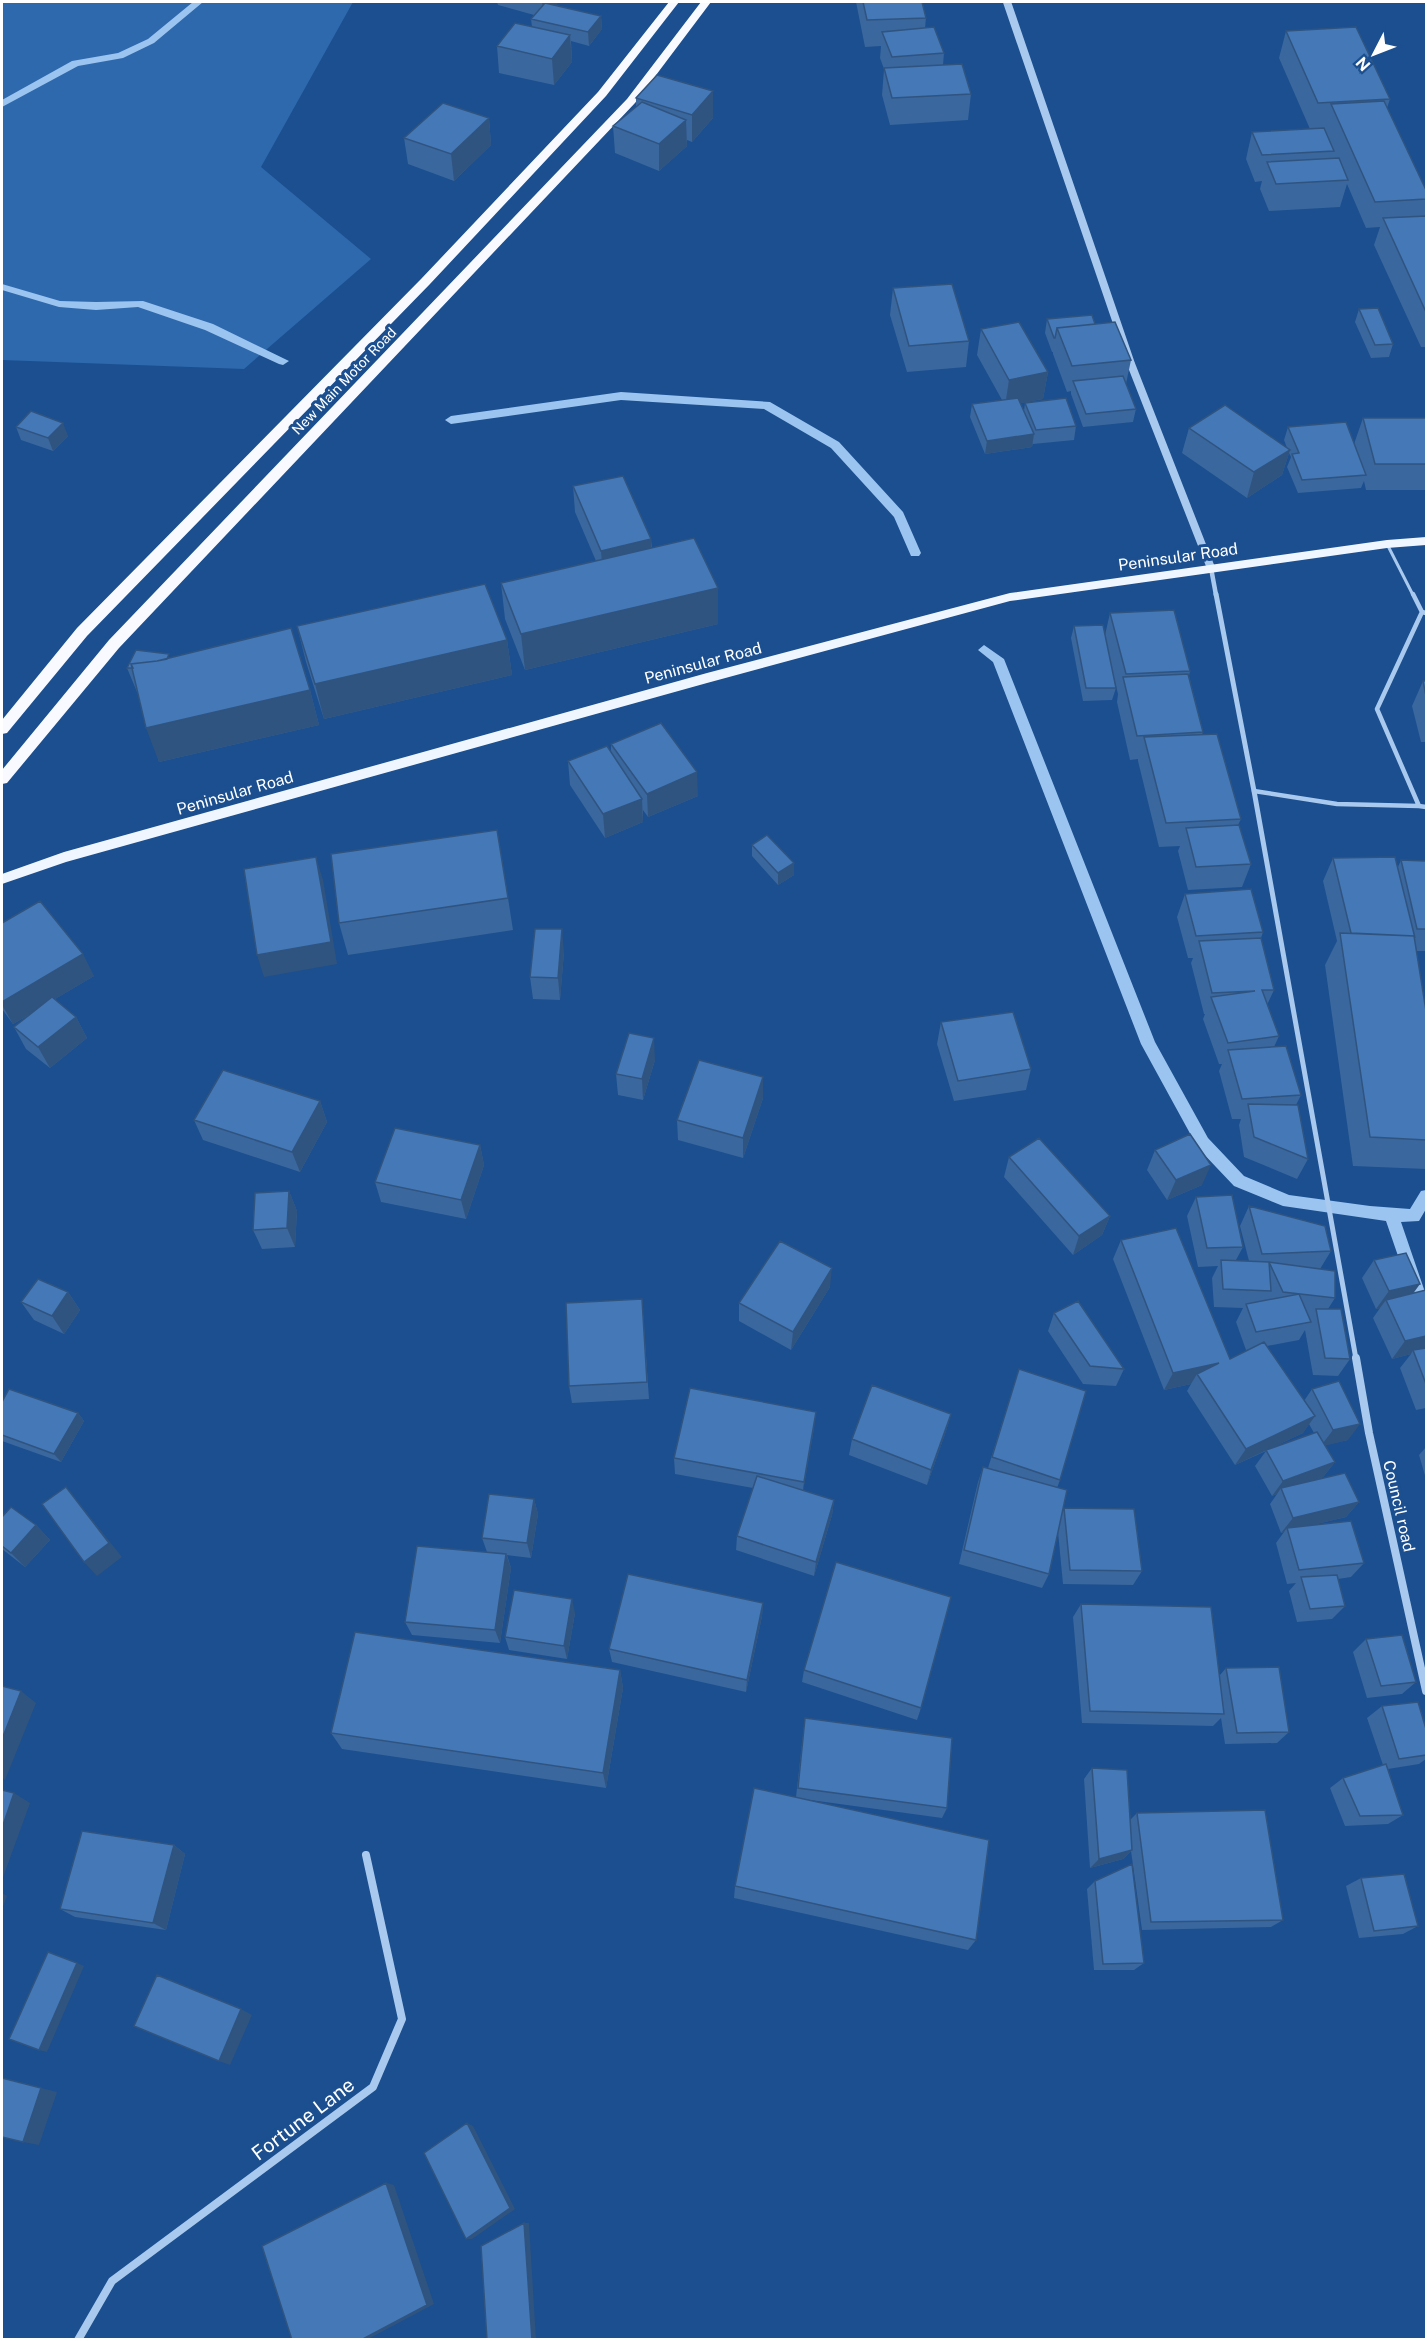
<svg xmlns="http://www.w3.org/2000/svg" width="1428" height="2341" viewBox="0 0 1428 2341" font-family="'Public Sans',sans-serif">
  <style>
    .green { fill: #2e69ad }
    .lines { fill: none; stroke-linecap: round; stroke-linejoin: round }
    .stream { fill: #9cc4f0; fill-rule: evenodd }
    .service-far1 { stroke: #a9c9ee; stroke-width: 3 }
    .service { stroke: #a9c9ee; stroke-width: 4.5 }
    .minor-far2 { stroke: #a9c9ee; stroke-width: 4.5 }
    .minor-far1 { stroke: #a9c9ee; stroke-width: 5 }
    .minor { stroke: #a9c9ee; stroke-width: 8 }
    .tertiary { stroke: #a9c9ee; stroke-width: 8 }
    .primary { fill: #f0f6ff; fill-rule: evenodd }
    .trunk { fill: #f8faff; fill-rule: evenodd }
    .wall { fill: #3a679d; fill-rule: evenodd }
    .shaded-wall { fill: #305480 }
    .building { fill: #4478b7; stroke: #305480; stroke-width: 1.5 }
    .labels { text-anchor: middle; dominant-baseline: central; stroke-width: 6; stroke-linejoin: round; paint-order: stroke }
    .far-street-label { font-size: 14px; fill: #fff; stroke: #1b4f8f }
    .street-label { font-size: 16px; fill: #fff; stroke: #1b4f8f }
    .near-street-label { font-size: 20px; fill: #fff; stroke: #1b4f8f }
  </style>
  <rect width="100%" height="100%" fill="#1b4f8f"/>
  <path class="green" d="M2,2H353L261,167L371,259L244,369L2,360Z"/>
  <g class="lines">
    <path class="stream" d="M193,2H203L154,43L123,58L78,66L2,107V100L72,61L118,53L148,39Z
      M2,284L60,301L96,302L143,301L213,324L289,361L283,365L279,364L205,330L138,307L96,310L59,307L2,290Z
      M621,392L770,402L839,442L903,512L921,553L919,556H911L894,517L831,448L764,409L621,400L451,424L445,420L451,416Z
      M984,645L1004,659L1155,1042L1208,1138L1244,1176L1289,1195L1370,1206L1410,1209L1421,1191L1426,1190V1209L1419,1221L1401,1222L1426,1295V1321L1420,1319L1418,1314L1386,1221L1283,1206L1234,1186L1198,1148L1141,1044L993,662L978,650Z"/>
    <path class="service-far1" d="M1387,544L1413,595"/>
    <path class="service" d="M1413,594L1422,612L1426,613
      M1422,612L1377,709L1419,806L1426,807
      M1254,791L1337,804L1419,806"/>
    <path class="minor-far2" d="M1211,568L1216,595"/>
    <path class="minor-far1" d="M1216,594L1254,791L1356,1359"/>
    <path class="minor" d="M1356,1358L1369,1433L1426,1691
      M78,2340L112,2281L373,2087L402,2019L366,1855"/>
    <path class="tertiary" d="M1007,2L1131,364L1211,568"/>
    <path class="primary" d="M1426,537V545L1387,548L1010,601L707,683L66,862L2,884V874L64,852L707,673L1010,593L1387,540Z"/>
    <path class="trunk" d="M669,2H679L606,96L430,284L87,636L7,733L2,734V720L77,628L422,278L598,92Z
      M701,2H711L635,103L119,648L7,783L2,784V770L109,640L627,99Z"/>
  </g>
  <path class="wall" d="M497,2H559L555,5L601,16L602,29L589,46L571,41L572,62L554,85L499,73L497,46L532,27L531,19L534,15L498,5Z
    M856,2H922L926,18L925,28L944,53L943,65L971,94L968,120L890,125L882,95L884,69L880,58L881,46L865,47Z
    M1286,31L1390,99L1387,108L1426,190V210L1425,216H1426V347H1421L1374,245L1380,227L1366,228L1347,184L1340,207L1269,211L1260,189L1262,181L1255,182L1246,159L1252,132L1310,129L1279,58Z
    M713,91V118L692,142L687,140V146L659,171L615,153L613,126L636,107V98Z
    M489,118L491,145L454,181L408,164L404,138Z
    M893,288L969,341L966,367L907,372L890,315Z
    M1359,309L1393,344L1389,357L1371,358L1355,322Z
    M1047,319L1095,324L1131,360L1126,384L1136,409L1133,422L1083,427L1071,394V391L1067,392L1053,354V352H1052L1045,333Z
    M981,329L1048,372L1043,399L1020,403L1024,411L1025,403L1076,426L1074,440L1033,444V442L1032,447L985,454L970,417L972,404L1002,400L977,355Z
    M1363,418H1426V490H1366L1364,481L1361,488L1298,493L1287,467L1291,457L1289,453L1282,475L1247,498L1182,453L1189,428L1287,448L1284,440L1288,427L1354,444Z
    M16,427L68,436L53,451L21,440Z
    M573,486L651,539L652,548L718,588V624L525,670L505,619L501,583L596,561L575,512Z
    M1110,613L1190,671L1189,676L1203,732L1202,735L1241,819L1238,825L1251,864L1242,887L1188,890L1178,851L1180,846L1159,847L1138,761V759L1130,760L1117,702L1118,694L1110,662L1116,688L1112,700L1083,701L1071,638L1074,626L1105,635Z
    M297,626L507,640L512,675L324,719L306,662Z
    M170,658L310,690L319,725L159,762L138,692H137L127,668Z
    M1423,681H1426V742H1421L1412,706Z
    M611,744L698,796L648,817L643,810V822L605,838L570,785L568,761L611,752Z
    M752,845L794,863V875L778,885L752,856Z
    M1333,858L1398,867L1401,860L1426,861V951H1416L1426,1011V1169L1353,1166L1325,965L1337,941L1323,881Z
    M1185,894L1263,932L1261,938L1274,990L1267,1005L1279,1036L1274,1047L1301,1095L1296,1105L1308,1159L1297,1179L1244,1157L1239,1125L1241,1119H1232L1219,1071L1222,1064H1219L1203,1019L1205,1014H1204L1191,963L1193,958H1188L1177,917Z
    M508,898L513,930L348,955L339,923Z
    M2,923L94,976L55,999L76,1017L87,1038L50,1068L26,1049L14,1027L34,1012L13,1024L2,1009Z
    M564,952L560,1000L533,999L530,977Z
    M941,1022L1031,1069L1026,1090L954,1101L937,1044Z
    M655,1060L643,1100L618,1095L616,1074Z
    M763,1077V1098L743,1158L678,1140L677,1120Z
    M320,1101L327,1122L300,1172L203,1140L194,1120Z
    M480,1145L484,1165L466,1219L381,1202L375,1182Z
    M1155,1150L1202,1185L1167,1200L1147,1170Z
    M1009,1157L1110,1216L1102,1235L1073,1255L1004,1177Z
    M289,1191L297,1211L295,1247L262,1249L253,1230Z
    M1196,1197L1243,1247L1236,1260L1249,1261L1240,1226L1249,1206L1331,1251L1320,1269L1335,1298L1328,1309L1350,1359L1338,1376L1313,1375L1305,1330L1299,1340L1267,1346L1304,1401L1312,1389L1348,1440L1325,1445L1335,1462L1323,1477L1316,1480L1359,1502L1346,1517L1312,1525L1364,1563L1351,1577L1338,1579L1345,1606L1332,1619L1297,1622L1289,1591L1296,1583L1287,1584L1276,1543L1284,1532L1281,1533L1270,1504L1277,1494L1272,1496L1255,1466L1266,1451L1235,1465L1187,1391L1191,1384L1164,1390L1113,1259L1121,1240L1230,1359L1251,1349L1246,1350L1236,1322L1243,1308L1214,1307L1212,1278L1218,1266L1198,1267L1187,1216ZM1309,1424L1314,1433L1267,1450L1303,1433Z
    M1374,1260L1413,1293L1426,1291V1408L1416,1410L1400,1368L1411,1354L1392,1359L1373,1318L1380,1308L1376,1309L1362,1278Z
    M830,1287L791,1350L739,1321V1303Z
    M68,1292L80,1310L64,1334L34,1320L21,1302Z
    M642,1299L649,1399L572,1403L569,1386Z
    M1054,1313L1124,1369L1116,1386L1083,1384L1048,1331Z
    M1019,1369L1060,1480L1057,1488L1062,1512L1064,1508L1142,1571L1133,1585L1063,1584L1058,1532L1049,1574L1042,1588L959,1564L978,1482L983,1467L988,1468Z
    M2,1402L78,1413L84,1421L61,1462L2,1441Z
    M951,1414L946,1431L927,1485L849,1455L852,1439Z
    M814,1428L803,1490L834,1500L832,1515L814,1576L736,1550L737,1536L753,1488L675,1474L674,1458Z
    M1426,1447V1479L1419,1455Z
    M534,1499L538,1514L531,1558L507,1555L511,1568L500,1643L412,1635L405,1622L487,1552L482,1538Z
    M2,1517L36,1525L50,1540L25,1567L2,1549Z
    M763,1603L762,1616L746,1692L612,1662L609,1649Z
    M1081,1604L1220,1675L1226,1668L1289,1732L1277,1743L1225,1744L1221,1718L1213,1726L1082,1723L1073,1617Z
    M575,1613L567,1659L509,1650L505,1637Z
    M1366,1639L1416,1682L1402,1694L1367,1698L1353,1652Z
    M620,1670L623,1688L606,1788L342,1749L331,1733Z
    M804,1670L921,1708L917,1720L802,1682Z
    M1382,1706L1426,1729V1759L1419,1764L1388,1769L1403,1815L1388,1824L1345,1826L1330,1788L1343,1778L1383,1765L1367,1718Z
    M805,1718L947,1808L942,1818L803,1799L976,1940L968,1950L734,1898L735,1886L796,1797Z
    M1092,1768L1130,1820L1137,1813L1283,1920L1271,1927L1142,1930L1131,1851L1123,1859L1090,1868L1084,1779Z
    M174,1845L185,1854L166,1930L75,1917L60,1909Z
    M1361,1878L1418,1926L1403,1934L1359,1938L1346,1886Z
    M1095,1881L1144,1963L1134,1970H1094L1087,1889Z"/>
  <path class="shaded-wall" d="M542,2H559L544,18Z
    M601,16L602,29L589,46L588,32Z
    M570,35L572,62L554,85L552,59Z
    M713,91V118L692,142V115Z
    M489,118L491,145L454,181L451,154Z
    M686,120L687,146L659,171V144Z
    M1048,372L1043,399L1005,406L1009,380Z
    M63,423L68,436L53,451L48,438Z
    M1034,434L1032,447L985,454L987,441Z
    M1290,450L1282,475L1247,498L1254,472Z
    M651,539L652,564L603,576L601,551Z
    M718,588V624L525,670L521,634Z
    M507,640L512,675L324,719L315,684Z
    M310,690L319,725L159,762L146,728Z
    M697,772L698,796L648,817L647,794Z
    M642,799L643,822L605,838L603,814Z
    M316,857L323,880L337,964L264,977L257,955Z
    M794,863V875L778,885V873Z
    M562,929L564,952L560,1000L558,978Z
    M83,954L94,976L13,1024L2,1005V1002Z
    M76,1017L87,1038L50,1068L38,1047Z
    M654,1038L655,1060L643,1100L642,1079Z
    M763,1077V1098L743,1158V1138Z
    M320,1101L327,1122L300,1172L292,1152Z
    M480,1145L484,1165L466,1219L461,1200Z
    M1211,1165L1202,1185L1167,1200L1176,1180Z
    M289,1191L297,1211L295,1247L287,1228Z
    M1110,1216L1102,1235L1073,1255L1079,1236Z
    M832,1268L830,1287L791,1350L793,1332Z
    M1420,1284L1407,1302L1386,1300L1380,1308L1376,1309L1389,1291Z
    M68,1292L80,1310L64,1334L52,1316Z
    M1426,1336V1350H1413L1411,1354L1392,1359L1405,1341Z
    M1219,1363L1197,1374L1191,1384L1164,1390L1173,1373Z
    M816,1412L814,1428L802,1498L804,1482Z
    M78,1413L84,1421L61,1462L54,1454Z
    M951,1414L946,1431L927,1485L931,1470Z
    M1315,1416L1303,1433L1235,1465L1246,1449Z
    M1360,1424L1348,1440L1320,1447L1333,1430Z
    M1335,1462L1323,1477L1283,1492L1281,1488L1277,1494L1272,1496L1283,1481Z
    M66,1487L122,1557L97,1576L84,1562Z
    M534,1499L538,1514L531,1558L527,1543Z
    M834,1500L832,1515L814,1576L816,1562Z
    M1359,1502L1346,1517L1288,1531L1287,1528L1284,1532L1281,1533L1293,1518Z
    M36,1525L50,1540L25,1567L11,1553Z
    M506,1554L511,1568L500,1643L495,1630Z
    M572,1599L575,1613L567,1659L564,1646Z
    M763,1603L762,1616L746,1692L747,1680Z
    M620,1670L623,1688L606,1788L603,1773Z
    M21,1691L36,1703L5,1780L2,1777V1739Z
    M14,1793L30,1803L2,1880V1828Z
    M174,1845L185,1854L166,1930L153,1923Z
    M1132,1850L1123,1859L1090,1868L1099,1859Z
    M2,1893L7,1896L2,1909Z
    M77,1963L84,1966L47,2052L39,2050Z
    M241,2009L252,2015L230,2065L219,2061Z
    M2,2078L57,2092L39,2145L23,2142Z
    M467,2123L473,2126L515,2209L472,2239H466Z
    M386,2183L394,2185L434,2304L366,2340H361Z
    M524,2223H529L536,2340H532Z"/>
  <path class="building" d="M863,2H922L926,18L867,20Z
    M545,3L601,16L588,32L531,19Z
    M515,23L570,35L552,59L497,46Z
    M934,27L944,53L892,57L882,32Z
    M1356,27L1390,99L1318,103L1286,31Z
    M962,64L971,94L892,98L884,68Z
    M657,75L713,91L692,115L636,98Z
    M1384,101L1426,190V199L1375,202L1331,104Z
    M642,102L686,120L659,144L613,126Z
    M443,103L489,118L451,154L404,138Z
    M1324,128L1334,151L1262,155L1252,132Z
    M1339,158L1348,180L1276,184L1267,162Z
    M1426,216V312L1383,218Z
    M952,284L969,341L909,346L893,288Z
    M1378,308L1393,344L1375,345L1359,309Z
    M1092,315L1095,324L1057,328L1055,338H1054L1047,319Z
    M1019,322L1048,372L1009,380L981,329Z
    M1115,322L1131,360L1072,366L1057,328Z
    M1123,376L1136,409L1086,414L1073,381Z
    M1018,398L1034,434L987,441L972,404Z
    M1066,398L1076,426L1036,430L1025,403Z
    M1225,405L1290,450L1254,472L1189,428Z
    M31,411L63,423L48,438L16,427Z
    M1363,418H1426V464H1375Z
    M1346,422L1366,475L1302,480L1292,454L1299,453L1288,427Z
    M623,476L651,539L601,551L573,486Z
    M694,538L718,588L521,634L501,583Z
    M485,584L507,640L315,684L297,626Z
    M1174,610L1190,671L1126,674L1110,613Z
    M1103,625L1116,688H1086L1074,626Z
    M291,628L310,690L146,728L131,664L157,661Z
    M136,650L169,654L167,659L157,661L131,664L133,668H127Z
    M1188,674L1203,732L1137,736L1123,677Z
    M1423,681H1426V696Z
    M661,723L697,772L647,794L611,744Z
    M1217,734L1241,819L1166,823L1144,737Z
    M607,746L642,799L603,814L568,761Z
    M1239,825L1251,864L1196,867L1186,828Z
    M497,830L508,898L339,923L331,854Z
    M767,835L794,863L778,873L752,845Z
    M316,857L331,942L257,955L244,869Z
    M1395,857L1415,938L1414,936L1351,933L1333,858Z
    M1401,860L1426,861V929H1417Z
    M1251,889L1263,932L1196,936L1185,894Z
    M40,901L83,954L2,1002V923Z
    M535,929H562L558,978L530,977Z
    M1340,933L1414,936L1426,1011V1140L1370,1137Z
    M1261,938L1274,990H1262L1279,1036L1228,1043L1211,997L1255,991L1212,993L1199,941Z
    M52,997L76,1017L38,1047L14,1027Z
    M1013,1012L1031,1069L958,1081L941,1022Z
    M629,1033L654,1038L642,1079L616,1074Z
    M1286,1046L1301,1095L1242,1099L1228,1050Z
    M699,1060L763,1077L743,1138L677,1120Z
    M223,1070L320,1101L292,1152L194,1120Z
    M1248,1104L1298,1105L1308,1159L1254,1137Z
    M395,1128L480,1145L461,1200L375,1182Z
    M1190,1134L1211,1165L1176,1180L1155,1150Z
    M1039,1138L1110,1216L1079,1236L1009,1157Z
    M289,1191L287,1228L253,1230L255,1193Z
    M1232,1195L1243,1247L1207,1248L1196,1197Z
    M1249,1206L1325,1226L1331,1251L1262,1254Z
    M1176,1228L1230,1359L1264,1342L1315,1416L1246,1449L1197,1374L1219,1363L1173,1373L1121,1240Z
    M780,1241L832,1268L793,1332L739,1303Z
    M1406,1253L1420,1284L1389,1291L1374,1260Z
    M1221,1260L1269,1262L1335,1271V1298L1283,1292L1269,1262L1271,1291L1223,1289Z
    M38,1279L68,1292L52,1316L21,1302Z
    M1426,1290V1336L1405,1341L1386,1300Z
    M1299,1294L1311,1322L1256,1332L1246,1304Z
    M642,1299L647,1382L569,1386L566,1303Z
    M1078,1301L1124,1369L1090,1366L1054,1313Z
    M1316,1309H1341L1350,1359L1325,1358Z
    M1426,1348V1384L1413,1350Z
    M1019,1369L1086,1391L1060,1480L992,1457Z
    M1339,1381L1360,1424L1333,1430L1312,1389Z
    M872,1385L951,1414L931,1470L852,1439Z
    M690,1388L816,1412L804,1482L674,1458Z
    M9,1389L78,1413L54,1454L2,1435V1402Z
    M1317,1432L1335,1462L1283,1481L1266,1450Z
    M983,1467L1067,1490L1049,1574L964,1550Z
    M1345,1473L1359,1502L1293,1518L1281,1488Z
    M757,1476L834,1500L816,1562L737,1536Z
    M66,1487L109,1543L84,1562L42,1504Z
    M489,1494L534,1499L527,1543L482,1538Z
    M11,1507L36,1525L11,1553L2,1546V1517Z
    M1064,1508L1134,1509L1142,1571L1070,1570Z
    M1351,1521L1364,1563L1299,1570L1287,1528Z
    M417,1546L506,1554L495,1630L405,1622Z
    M836,1562L951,1597L921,1708L804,1670Z
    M628,1574L763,1603L747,1680L609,1649Z
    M1337,1575L1345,1606L1310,1609L1301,1577Z
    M514,1590L572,1599L564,1646L505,1637Z
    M1081,1604L1211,1607L1224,1714L1090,1711Z
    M355,1632L620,1670L603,1773L331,1733Z
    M1402,1635L1416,1682L1381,1686L1366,1639Z
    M1279,1667L1289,1732L1237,1733L1226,1668Z
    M2,1686L21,1691L2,1739Z
    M1418,1702L1426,1729V1755L1399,1759L1382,1706Z
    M805,1718L952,1738L947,1808L798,1788Z
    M1386,1764L1403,1815L1360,1816L1343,1778Z
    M1092,1768L1127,1770L1132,1850L1099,1859Z
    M754,1788L989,1840L976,1940L735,1886Z
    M2,1790L14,1793L2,1828Z
    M1265,1810L1283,1920L1151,1922L1137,1813Z
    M82,1831L174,1845L153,1923L60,1909Z
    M1132,1864L1144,1963L1103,1964L1095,1881Z
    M1404,1874L1418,1926L1374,1931L1361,1878Z
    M48,1952L77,1963L39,2050L9,2039Z
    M157,1975L241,2009L219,2061L134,2026Z
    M2,2078L41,2088L23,2142L2,2137Z
    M467,2123L510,2208L466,2239L424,2153Z
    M386,2183L427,2305L361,2340H292L262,2246Z
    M524,2223L532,2340H487L481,2246Z"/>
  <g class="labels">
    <g class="far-street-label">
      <text transform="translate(344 381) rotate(-46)">New Main Motor Road</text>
    </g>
    <g class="street-label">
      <text transform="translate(1178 557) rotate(-8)">Peninsular Road</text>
      <text transform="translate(703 663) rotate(-15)">Peninsular Road</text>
      <text transform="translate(235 793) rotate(-16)">Peninsular Road</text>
      <text transform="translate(1399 1506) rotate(77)">Council road</text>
    </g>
    <g class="near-street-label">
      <text transform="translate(303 2119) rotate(-37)">Fortune Lane</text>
    </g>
  </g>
  <rect width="1428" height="2341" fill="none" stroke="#ffffff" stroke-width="6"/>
  <g transform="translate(1374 54) rotate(228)" stroke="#1b4f8f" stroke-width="4.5" paint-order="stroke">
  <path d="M0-4.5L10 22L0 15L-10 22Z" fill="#ffffff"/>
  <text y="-9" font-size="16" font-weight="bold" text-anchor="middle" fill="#ffffff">N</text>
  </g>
</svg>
